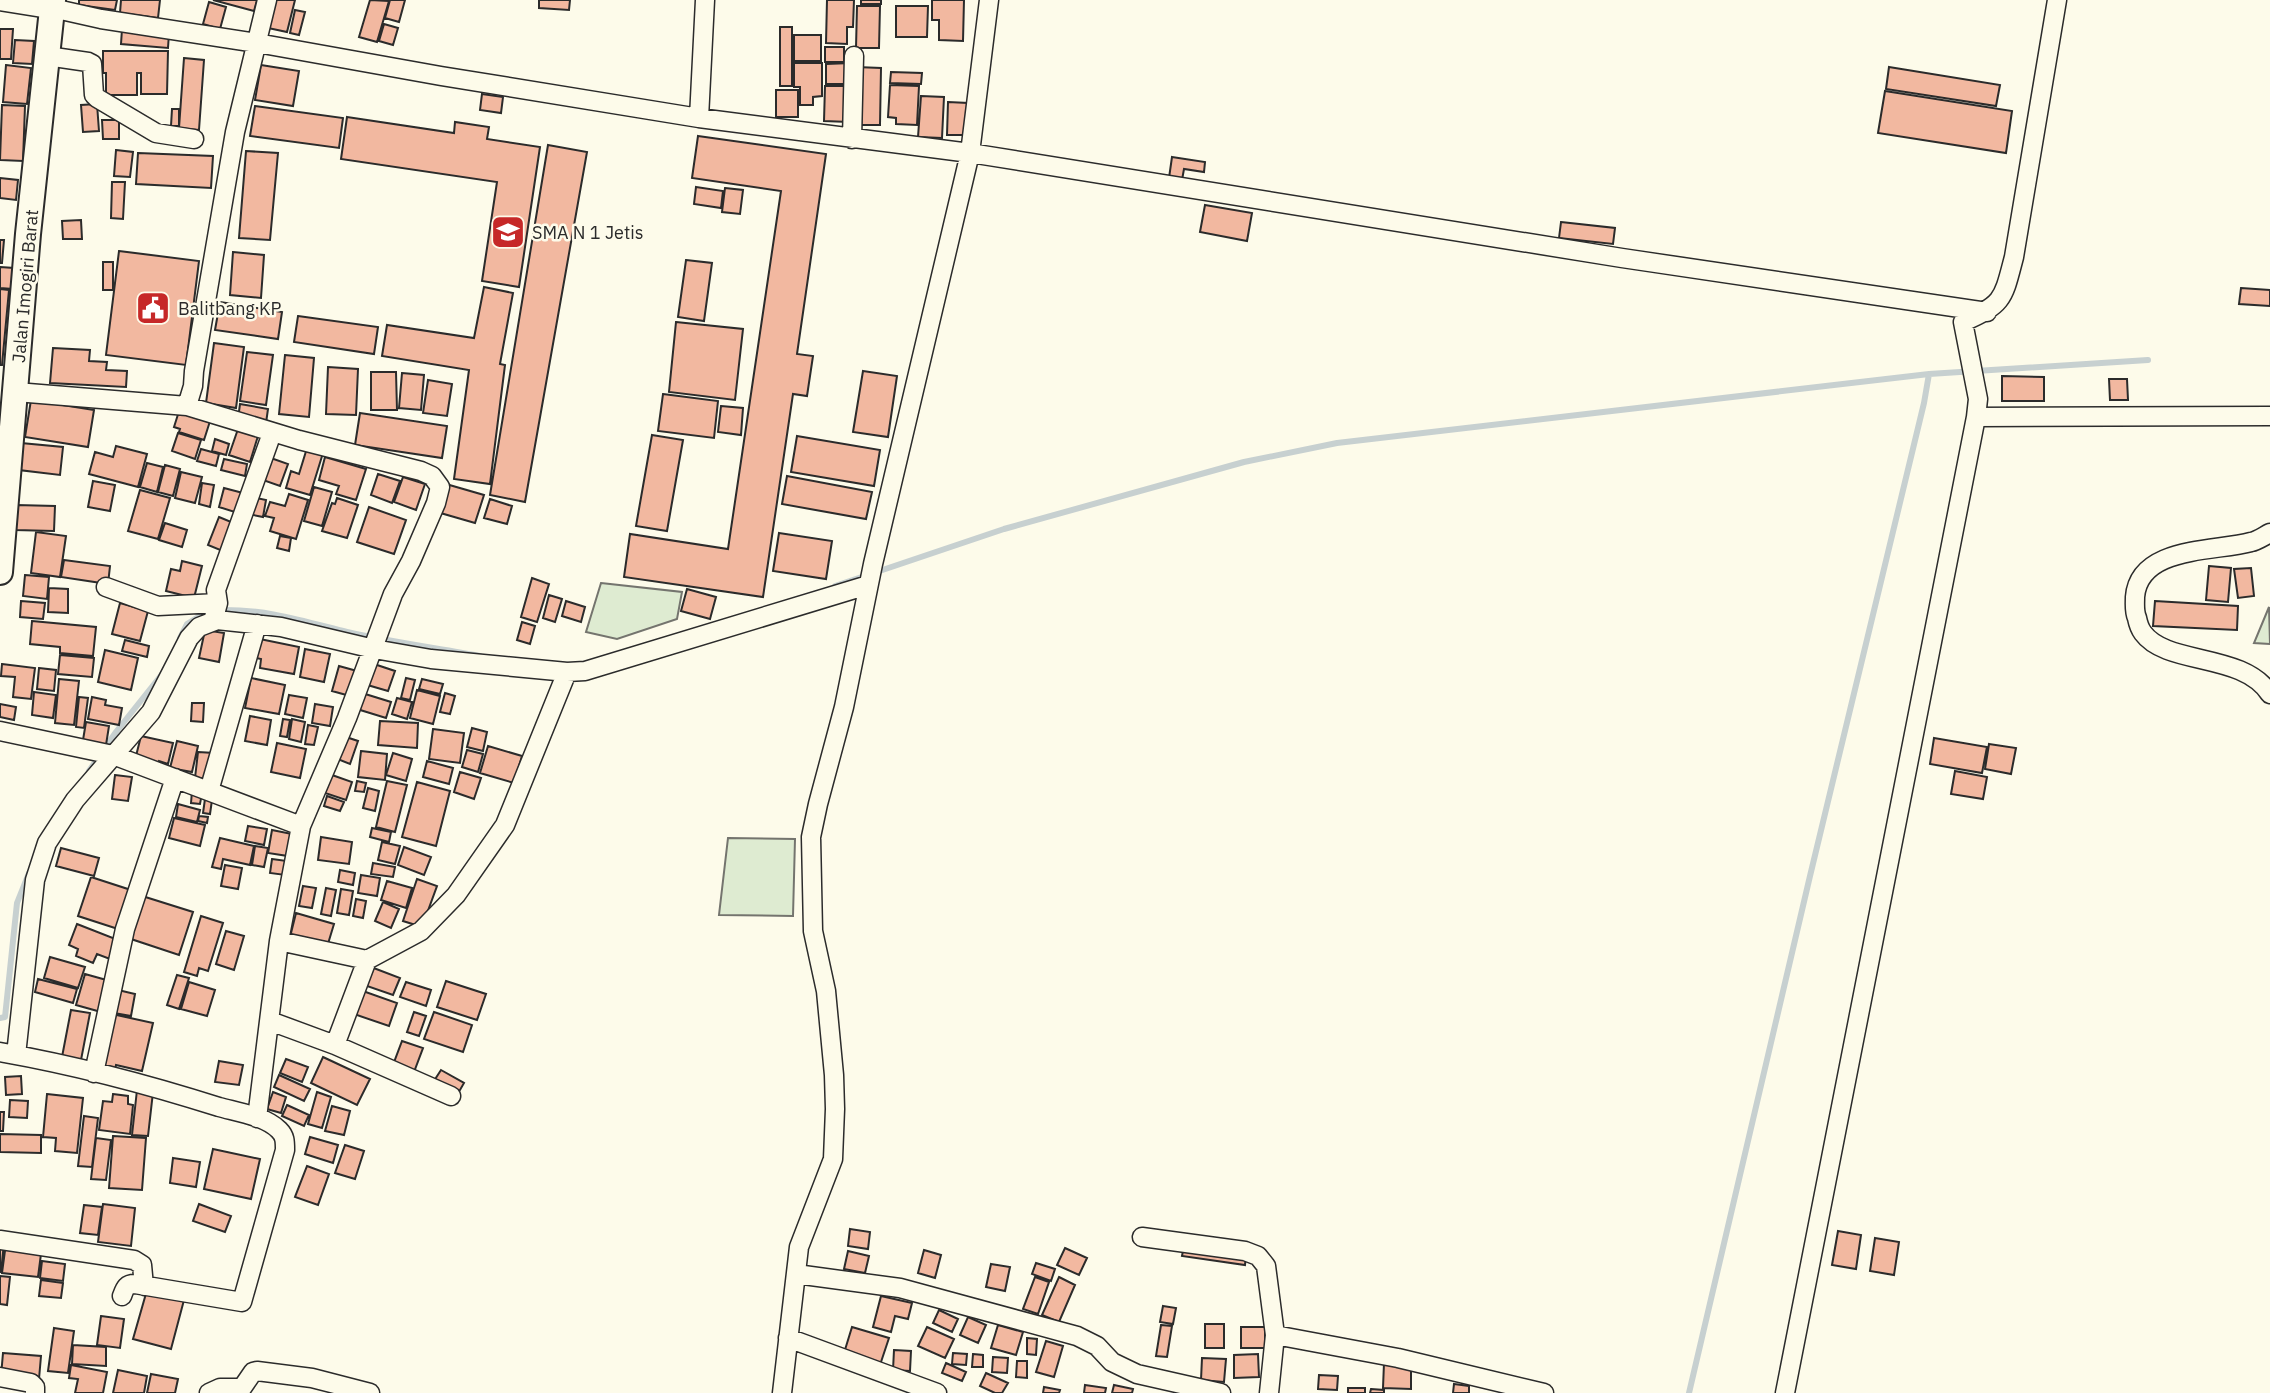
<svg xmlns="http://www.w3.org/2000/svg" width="2270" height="1393" viewBox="0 0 2270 1393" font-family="'IBM Plex Sans',sans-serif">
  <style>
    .green { fill: #deebd1; stroke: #74746e; stroke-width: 2 }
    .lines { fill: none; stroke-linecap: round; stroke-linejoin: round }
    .stream { stroke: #c7d0d0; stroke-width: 6 }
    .building { fill: #f2b8a0; stroke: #2b2b2b; stroke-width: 2 }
    .minor-casing { stroke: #2b2b2b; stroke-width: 21 }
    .tertiary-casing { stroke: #2b2b2b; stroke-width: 24 }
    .secondary-casing { stroke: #2b2b2b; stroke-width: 28 }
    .minor { stroke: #fdfbea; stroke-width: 18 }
    .tertiary { stroke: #fdfbea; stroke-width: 21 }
    .secondary { stroke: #fdfbea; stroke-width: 24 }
    .labels { text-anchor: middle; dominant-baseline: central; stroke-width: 5; stroke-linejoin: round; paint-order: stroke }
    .poi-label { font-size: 18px; fill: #2b2b2b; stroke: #fdfbea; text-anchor: start }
    .street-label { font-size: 18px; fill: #2b2b2b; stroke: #fdfbea }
  </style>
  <rect width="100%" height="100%" fill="#fdfbea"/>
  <path class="green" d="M601,583L682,592L677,619L617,639L586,632Z
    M2269,607L2270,644L2254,643Z
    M728,838L795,839L793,916L719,915Z"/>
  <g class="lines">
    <path class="stream" d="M835,586L1004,529L1244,462L1337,443L1929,374L2148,360
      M219,610C266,609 303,621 347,632C391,642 436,648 480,656
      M180,638L187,624L208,611
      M89,771L116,732L163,673
      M0,1018L5,1017L17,903L29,873
      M1689,1393L1810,876L1924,403L1929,374"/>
  </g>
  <path class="building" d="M79,0H117L115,10L79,5Z
    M121,0H160L158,18L120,13Z
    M213,0H257L254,11Z
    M274,0H295L287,32L268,28Z
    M370,0L389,1L377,42L359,37Z
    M390,0H405L399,22L385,18Z
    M539,0H570L569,10L539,8Z
    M827,0H854L853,27H847V44L826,43Z
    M861,0H881V4H861Z
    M932,0H964L963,41L939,40V20H932Z
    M209,2L226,7L220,29L203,24Z
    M857,6H880L879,48H856Z
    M896,6H928L927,37H896Z
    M295,10L305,12L299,35L290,33Z
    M384,24L398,28L393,45L379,41Z
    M780,27H792V86H780Z
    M0,29H13L11,59H0Z
    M122,29L169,33L168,48L121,44Z
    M794,35H821V61H794Z
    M15,40L34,41L32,64L13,63Z
    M825,47H844V62H825Z
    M103,51H168L167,94H141V73H137V95H106V73H103Z
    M184,58L204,60L199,130L179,128Z
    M794,63H822V96L813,97V105H800V87H794Z
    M851,63V84H826V64Z
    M6,65L31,68L27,104L3,102Z
    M261,65L299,71L293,106L255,100Z
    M856,67L881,68L880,125H855Z
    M1889,67L2000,85L1996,106L1886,89Z
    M891,72L922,73L921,84L890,83Z
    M890,85L919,86L917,125L896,124V118L888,117Z
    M825,86H850L849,122L824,121Z
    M776,90H798V117H776Z
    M1885,91L2012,111L2006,153L1878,133Z
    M482,94L503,97L501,113L480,110Z
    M921,96L944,97L942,138L918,137Z
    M948,102L968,103L967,135H947Z
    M97,104L99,131L83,132L81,105Z
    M2,105L25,106L23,161L0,160Z
    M255,106L343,118L339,148L250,136Z
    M172,109H179V126H171Z
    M347,117L454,133L455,122L489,127L487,139L540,147L519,287L482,281L497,182L341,159Z
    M102,120H119V139H103Z
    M698,136L826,154L797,354L813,356L807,396L793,394L763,597L624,577L630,534L728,549L781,191L692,178Z
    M548,145L587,152L525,502L490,495Z
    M116,150L133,152L130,177L114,176Z
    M246,151L278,153L270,240L239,238Z
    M138,153L213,156L211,188L136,184Z
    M1172,157L1205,162L1204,172L1184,169L1182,180L1169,178Z
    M0,178L18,180L16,200L0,198Z
    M112,182H125L123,219L111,218Z
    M696,187L723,191L721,208L694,204Z
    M725,188L743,190L740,214L722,212Z
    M1205,205L1252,213L1247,241L1200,232Z
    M81,220L82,239H63L62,221Z
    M1561,222L1615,228L1613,244L1559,238Z
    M0,240H4L2,263H0Z
    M119,251L199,261L186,365L106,355Z
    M233,252L264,255L261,298L230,295Z
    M686,260L712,263L704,321L678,317Z
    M103,262H113V290H103Z
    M0,267L14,268L13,289L0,288Z
    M484,287L513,293L500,364L505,365L490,484L454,479L469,370L382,356L387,325L474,338Z
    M2241,288L2270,290V306L2239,304Z
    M0,289L9,290L2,365H0Z
    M220,302L282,312L278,339L215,330Z
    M298,316L378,327L374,354L294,342Z
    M676,322L743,329L735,400L669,392Z
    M214,343L244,347L236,408L206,403Z
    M53,348L90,350L89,361L107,362L106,370L127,371L126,387L50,383Z
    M247,352L273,355L266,405L240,401Z
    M285,355L314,358L309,417L279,414Z
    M328,367L358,369L356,415L326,414Z
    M863,371L897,376L888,437L853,432Z
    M371,372H396L397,410H371Z
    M402,373L424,375L421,410L399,408Z
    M2002,376L2044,377V401H2002Z
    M2109,379H2127L2128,400H2110Z
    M428,380L452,384L447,416L423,413Z
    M663,394L718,401L714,438L658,431Z
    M31,400L94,410L88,447L25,437Z
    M240,404L268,409L266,423L238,419Z
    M721,406L743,408L741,435L718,432Z
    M180,408L211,418L204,440L179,432L180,429L174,427Z
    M360,413L447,426L442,458L355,445Z
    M238,429L258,436L250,462L229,455Z
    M178,433L201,440L195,459L172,451Z
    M652,435L683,440L667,531L636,526Z
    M797,436L880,450L874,486L791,472Z
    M215,439L229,444L226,455L212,451Z
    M21,443L63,447L60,475L19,470Z
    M116,446L147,454L138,487L89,474L95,452L113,457Z
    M307,448L323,453L310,495L286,488L291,471L299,474Z
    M201,449L219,454L216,466L197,461Z
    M268,457L288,464L280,486L260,479Z
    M325,457L366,469L356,500L336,494L339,486L319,480Z
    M224,459L247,464L245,476L221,470Z
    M147,463L163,467L157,492L140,487Z
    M165,465L180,469L173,496L158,492Z
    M181,472L202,477L195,503L175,498Z
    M378,474L400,481L392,503L371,495Z
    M787,476L872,492L866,519L782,504Z
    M403,477L425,484L416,510L394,502Z
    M93,481L115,485L110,511L88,507Z
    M202,483L214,485L210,507L199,504Z
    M446,484L484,495L475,523L437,512Z
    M314,487L332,492L322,526L304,521Z
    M224,488L243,493L238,513L219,507Z
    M140,490L170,498L158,539L128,531Z
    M289,494L308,500L296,539L270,531L274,518L265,516L270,502L285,506Z
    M252,497L266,500L263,517L248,514Z
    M337,498L358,505L347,538L322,531L332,503L335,504Z
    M490,499L512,506L507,524L484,518Z
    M16,505L55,506L54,531L15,530Z
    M369,507L406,520L394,554L357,542Z
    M219,517L236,524L225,552L208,545Z
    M165,523L187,530L182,547L159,540Z
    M36,532L66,536L60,577L31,573Z
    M779,533L832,541L826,579L773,571Z
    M280,536L291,538L289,551L277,548Z
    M64,560L110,566L108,584L61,577Z
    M182,561L202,566L194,598L166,591L171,569L180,571Z
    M2209,566L2231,568L2228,602L2206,600Z
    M2251,568L2254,596L2238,598L2234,569Z
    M25,575L49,577L47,599L23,596Z
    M532,578L549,584L537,622L521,617Z
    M49,588L68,589V613L48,612Z
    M687,589L716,597L710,619L681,611Z
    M549,595L562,599L555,622L543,618Z
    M21,601L45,603L43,619L20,617Z
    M566,601L585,607L581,622L562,616Z
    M2155,601L2238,606L2237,630L2153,626Z
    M120,603L148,611L140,641L112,634Z
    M32,621L96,627L93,656L60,653V647L30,644Z
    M522,622L535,626L530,644L517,640Z
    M205,630L224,633L219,662L199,658Z
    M255,638L299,647L294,674L260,668L261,659L251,657Z
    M125,640L149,646L147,657L122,651Z
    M305,649L330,654L324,682L300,677Z
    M105,650L138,658L131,690L98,682Z
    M60,655L94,658L92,677L58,674Z
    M371,663L395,671L388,691L364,684Z
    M2,664L35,668L31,699L13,697L15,677L1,676Z
    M339,666L357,671L350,696L332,691Z
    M39,668L56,670L54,691L37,689Z
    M251,678L285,685L279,714L245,708Z
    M406,678L415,680L410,700L401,698Z
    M59,679L79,681L74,725L55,723Z
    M422,679L443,684L440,694L419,689Z
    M417,690L440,696L433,724L410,718Z
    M34,692L56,695L53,718L32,715Z
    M362,693L391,702L386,718L357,709Z
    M445,693L455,696L450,714L440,712Z
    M289,695L307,698L303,718L285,714Z
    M79,697L88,698L84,728L76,727Z
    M92,697L106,700L105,705L122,708L119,725L88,719Z
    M397,698L412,702L407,719L392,714Z
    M192,703H204L203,722L191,721Z
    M0,704L16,707L14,720L0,717Z
    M315,704L333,707L330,726L312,723Z
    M250,716L271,720L267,745L245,741Z
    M283,719L290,720L287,737L280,736Z
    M292,719L305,722L301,742L289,739Z
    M380,721L418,723L417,748L378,745Z
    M86,722L109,726L106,745L83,740Z
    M308,725L318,727L314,745L305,744Z
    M472,728L487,732L483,751L467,747Z
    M433,729L464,733L460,763L429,759Z
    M141,736L173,743L168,764L159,761L157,768L136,756Z
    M343,736L358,741L350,764L335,758Z
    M1934,738L1987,747L1982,773L1930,764Z
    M177,741L198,746L192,772L170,768Z
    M277,743L306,749L300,778L271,772Z
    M1989,744L2016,748L2011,774L1985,769Z
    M488,746L522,756L514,783L480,773Z
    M467,750L483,754L478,772L462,767Z
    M361,751L387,754L385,780L358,777Z
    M198,752L214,753L212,779L195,778Z
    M393,753L412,759L406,781L386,775Z
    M427,761L453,768L449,784L423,777Z
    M1955,771L1987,777L1983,799L1951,794Z
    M460,772L481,778L474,799L454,792Z
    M115,775L132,777L128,801L112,799Z
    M332,775L352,782L346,800L325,793Z
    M357,781L366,783L364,792L355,791Z
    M387,781L407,785L395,832L376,827Z
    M417,782L450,791L436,846L402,837Z
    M368,788L379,791L375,811L363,808Z
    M192,791L202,793L200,804L191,803Z
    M327,796L344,802L340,811L324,806Z
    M205,799L212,800L210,814L203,813Z
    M178,804L200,810L197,822L176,817Z
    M199,816L208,817L207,823L198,821Z
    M174,818L205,825L200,846L169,838Z
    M248,826L267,829L264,845L245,841Z
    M372,828L391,832L389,842L370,837Z
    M272,830L292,834L288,856L268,853Z
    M321,837L352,842L349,864L318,860Z
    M220,838L254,846L250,865L223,859L221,869L212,867Z
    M382,842L400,846L395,864L378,860Z
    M255,846L268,848L264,867L252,865Z
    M404,847L431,857L424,875L398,865Z
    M61,848L99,858L94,876L56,866Z
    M272,859L287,861L285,875L270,873Z
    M373,863L395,867L393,877L371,874Z
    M225,865L242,868L238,889L221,886Z
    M340,870L355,873L353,885L338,882Z
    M361,875L380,878L377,896L358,893Z
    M91,877L134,891L121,930L78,916Z
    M417,879L437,886L422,927L403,921Z
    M387,881L412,888L406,908L381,900Z
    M303,886L316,888L312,908L299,906Z
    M326,888L336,890L331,916L321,914Z
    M341,889L353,891L349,915L337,913Z
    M139,895L193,912L179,955L125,937Z
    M356,899L366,901L363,918L353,916Z
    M383,902L399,909L391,928L375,921Z
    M296,913L334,924L327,947L290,937Z
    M201,916L223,923L208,971L199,968L197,976L184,972Z
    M77,924L118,940L110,959L97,954L93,963L76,956L78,949L69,945Z
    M226,931L244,936L234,970L216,964Z
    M50,957L85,967L78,988L44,978Z
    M371,967L400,978L393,995L364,985Z
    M85,974L110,981L101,1012L76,1005Z
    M177,975L189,978L179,1009L167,1005Z
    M38,979L77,989L73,1003L35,992Z
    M446,981L486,994L477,1020L437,1007Z
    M189,982L215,990L207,1016L181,1009Z
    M406,982L431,990L426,1006L400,997Z
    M118,990L135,994L131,1016L114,1013Z
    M360,990L397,1003L389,1026L351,1013Z
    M71,1010L90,1013L81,1060L62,1057Z
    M414,1012L426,1016L419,1036L407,1032Z
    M434,1012L472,1025L463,1052L424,1039Z
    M112,1014L153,1023L142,1071L116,1065L115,1070L101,1067Z
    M402,1041L423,1048L414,1072L393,1065Z
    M323,1057L370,1079L357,1105L311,1083Z
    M286,1059L308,1067L302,1082L280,1073Z
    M219,1061L243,1065L239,1085L215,1082Z
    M441,1070L464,1083L456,1097L432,1084Z
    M279,1075L310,1089L304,1101L274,1087Z
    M21,1076L22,1094L6,1095L5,1077Z
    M137,1090L153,1092L148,1136L132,1135Z
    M273,1092L286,1097L281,1113L267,1109Z
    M317,1092L331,1097L322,1128L308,1124Z
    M47,1094L83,1098L77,1153L55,1151L56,1138L43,1137Z
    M113,1094L128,1096V1104L133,1105L130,1134L99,1130L103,1101L112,1102Z
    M10,1100L28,1101L27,1118L9,1117Z
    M287,1105L309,1115L304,1126L282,1116Z
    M332,1106L350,1111L344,1135L325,1131Z
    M0,1112H4L3,1131H0Z
    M84,1116L98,1118L92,1167L78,1166Z
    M0,1134L41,1135V1153L0,1152Z
    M113,1136L146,1138L142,1190L109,1188Z
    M310,1137L338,1145L333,1163L305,1154Z
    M96,1138L111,1140L106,1180L91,1179Z
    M345,1145L364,1151L355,1179L335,1173Z
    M213,1149L260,1159L251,1199L204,1189Z
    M173,1158L200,1162L196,1187L170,1183Z
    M307,1166L329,1174L318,1205L295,1197Z
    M103,1204L135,1208L131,1246L98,1242Z
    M199,1204L231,1216L225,1232L193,1221Z
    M84,1205L102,1207L98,1235L80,1233Z
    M850,1229L870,1232L868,1249L848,1246Z
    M1838,1231L1861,1235L1856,1269L1832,1265Z
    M1875,1238L1899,1242L1894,1275L1870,1271Z
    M0,1243H4L1,1272H0Z
    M6,1243L41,1254L38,1277L2,1273Z
    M1184,1246L1246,1255L1245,1265L1182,1256Z
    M1065,1248L1087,1258L1079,1275L1057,1265Z
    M924,1250L941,1255L935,1278L918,1273Z
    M848,1251L869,1256L865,1273L844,1269Z
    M42,1261L65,1264L63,1281L40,1278Z
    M1036,1263L1055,1269L1051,1281L1032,1274Z
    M991,1264L1010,1267L1005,1291L986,1287Z
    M0,1276L10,1277L7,1305L0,1304Z
    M1035,1277L1049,1282L1038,1314L1023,1309Z
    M1059,1277L1075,1285L1059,1322L1042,1315Z
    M41,1280L63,1283L61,1298L39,1296Z
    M147,1290L184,1300L171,1349L133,1339Z
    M881,1296L912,1303L908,1319L895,1316L891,1332L873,1327Z
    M1163,1306L1176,1308L1173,1324L1160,1322Z
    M939,1310L958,1319L952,1332L933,1323Z
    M101,1316L124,1319L120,1348L97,1345Z
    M968,1317L986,1325L978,1343L960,1335Z
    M1205,1324H1224V1348H1205Z
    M998,1325L1023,1332L1016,1355L991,1348Z
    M1161,1325L1172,1326L1167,1357L1156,1356Z
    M852,1327L889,1338L880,1365L844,1353Z
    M927,1327L954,1339L945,1358L918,1346Z
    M1241,1327H1265V1348H1241Z
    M54,1328L74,1331L68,1373L48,1371Z
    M1027,1338L1037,1339L1036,1355L1027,1354Z
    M1046,1341L1063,1346L1054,1377L1036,1372Z
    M73,1345L106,1347V1366L72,1364Z
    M894,1350L911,1351L910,1371L893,1370Z
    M3,1353L41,1356L39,1379L1,1376Z
    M953,1353L967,1354L966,1365L952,1364Z
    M973,1354L983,1355V1367H972Z
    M1258,1354L1259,1377L1234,1378V1355Z
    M993,1357L1008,1358L1007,1373L992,1372Z
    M1202,1358L1226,1359L1224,1382L1201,1380Z
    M1017,1361H1027V1378L1016,1377Z
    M946,1363L966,1372L962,1381L942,1373Z
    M1384,1363L1411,1364V1389L1383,1388Z
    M71,1365L107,1372L103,1393H75L78,1379L69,1378Z
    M118,1370L147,1376L144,1393H113Z
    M986,1373L1008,1383L1002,1393H995L980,1386Z
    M151,1374L178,1379L175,1393H147Z
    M1319,1375L1338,1376L1337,1390L1318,1389Z
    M1454,1384L1469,1386V1393H1453Z
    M1085,1385L1106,1388L1105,1393H1084Z
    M1114,1385L1133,1389L1132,1393H1112Z
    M1044,1387L1060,1390L1059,1393H1043Z
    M1348,1388H1365V1393H1348Z
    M1371,1389L1384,1390V1393H1370Z"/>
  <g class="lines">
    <g class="minor-casing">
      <path id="minor" d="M52,8L101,19L257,43L441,76L699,118L970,153L1622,258L1987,312
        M47,56L88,62L92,64L94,95L97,98L156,133L194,139
        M699,118L705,0
        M852,139L854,56
        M187,406L193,386L194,371L235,132L267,0
        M1976,417L2270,416
        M2270,533C2264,536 2257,541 2251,542C2214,552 2139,546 2135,597C2135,605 2134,611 2137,618C2138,623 2140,629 2143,633C2167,666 2243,652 2270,694
        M106,587L158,606L218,603
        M213,621L218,603L216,590L272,433
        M0,731L113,755L301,826L347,718L393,594L411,561L436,503L440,487L432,476L421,471L299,440L187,406L16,392
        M209,791L257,624
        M279,941L367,960
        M270,1021L335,1045L451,1096
        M335,1045L367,960L421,931L456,895L505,825L567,672
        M0,1052C74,1065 147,1084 219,1107C237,1112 265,1116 279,1130C285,1136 285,1141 285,1150L242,1302L135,1284C126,1284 125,1288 122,1296
        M16,1055L35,880L47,843L75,800L151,712L189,638L199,627L217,620L281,627L374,649L431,659L567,672L585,671L868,585
        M94,1073L125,929L175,778
        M257,1118L279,941L301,826
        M1142,1237L1245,1251L1258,1256L1266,1266L1275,1335L1269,1393
        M0,1240L134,1260L142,1265L144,1286
        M796,1274L900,1288L1077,1336L1097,1346L1112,1362L1137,1374L1221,1393
        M1275,1335L1398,1358L1544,1393
        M788,1338L937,1393
        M0,1377L31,1383L35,1387V1393
        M209,1393L220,1388H242L253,1372L257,1371L312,1378L370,1393
        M782,1393L799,1247L833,1159L835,1109L834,1075L826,991L813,931L811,837L818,804L844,707L873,564L970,153L989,0
        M1785,1393L1976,417L1978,399L1963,322C2004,304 2003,299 2014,257L2057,0"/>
    </g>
    <g class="tertiary-casing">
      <path id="tertiary" d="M2,0L52,8"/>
    </g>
    <g class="secondary-casing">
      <path id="secondary" d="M0,572L28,234L53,0"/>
    </g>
    <use href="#minor" class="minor"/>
    <use href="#tertiary" class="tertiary"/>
    <use href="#secondary" class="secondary"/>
  </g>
  <defs>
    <g id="school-square" transform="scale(1.75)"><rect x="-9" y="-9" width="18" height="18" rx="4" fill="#c62828" stroke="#fdfbea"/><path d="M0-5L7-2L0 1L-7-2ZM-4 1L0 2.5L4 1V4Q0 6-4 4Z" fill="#fff"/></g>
    <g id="civic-square" transform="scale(1.75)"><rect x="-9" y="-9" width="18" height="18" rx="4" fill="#c62828" stroke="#fdfbea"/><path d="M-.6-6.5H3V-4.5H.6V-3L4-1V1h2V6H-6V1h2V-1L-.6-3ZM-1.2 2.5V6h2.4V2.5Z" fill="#fff"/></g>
  </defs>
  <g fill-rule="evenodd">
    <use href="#school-square" x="508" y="232"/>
    <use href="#civic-square" x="153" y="308"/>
  </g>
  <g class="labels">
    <g class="poi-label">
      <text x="532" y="232">SMA N 1 Jetis</text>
      <text x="178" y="308">Balitbang KP</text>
    </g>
    <g class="street-label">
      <text transform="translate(25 286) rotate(-85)">Jalan Imogiri Barat</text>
    </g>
  </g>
</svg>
